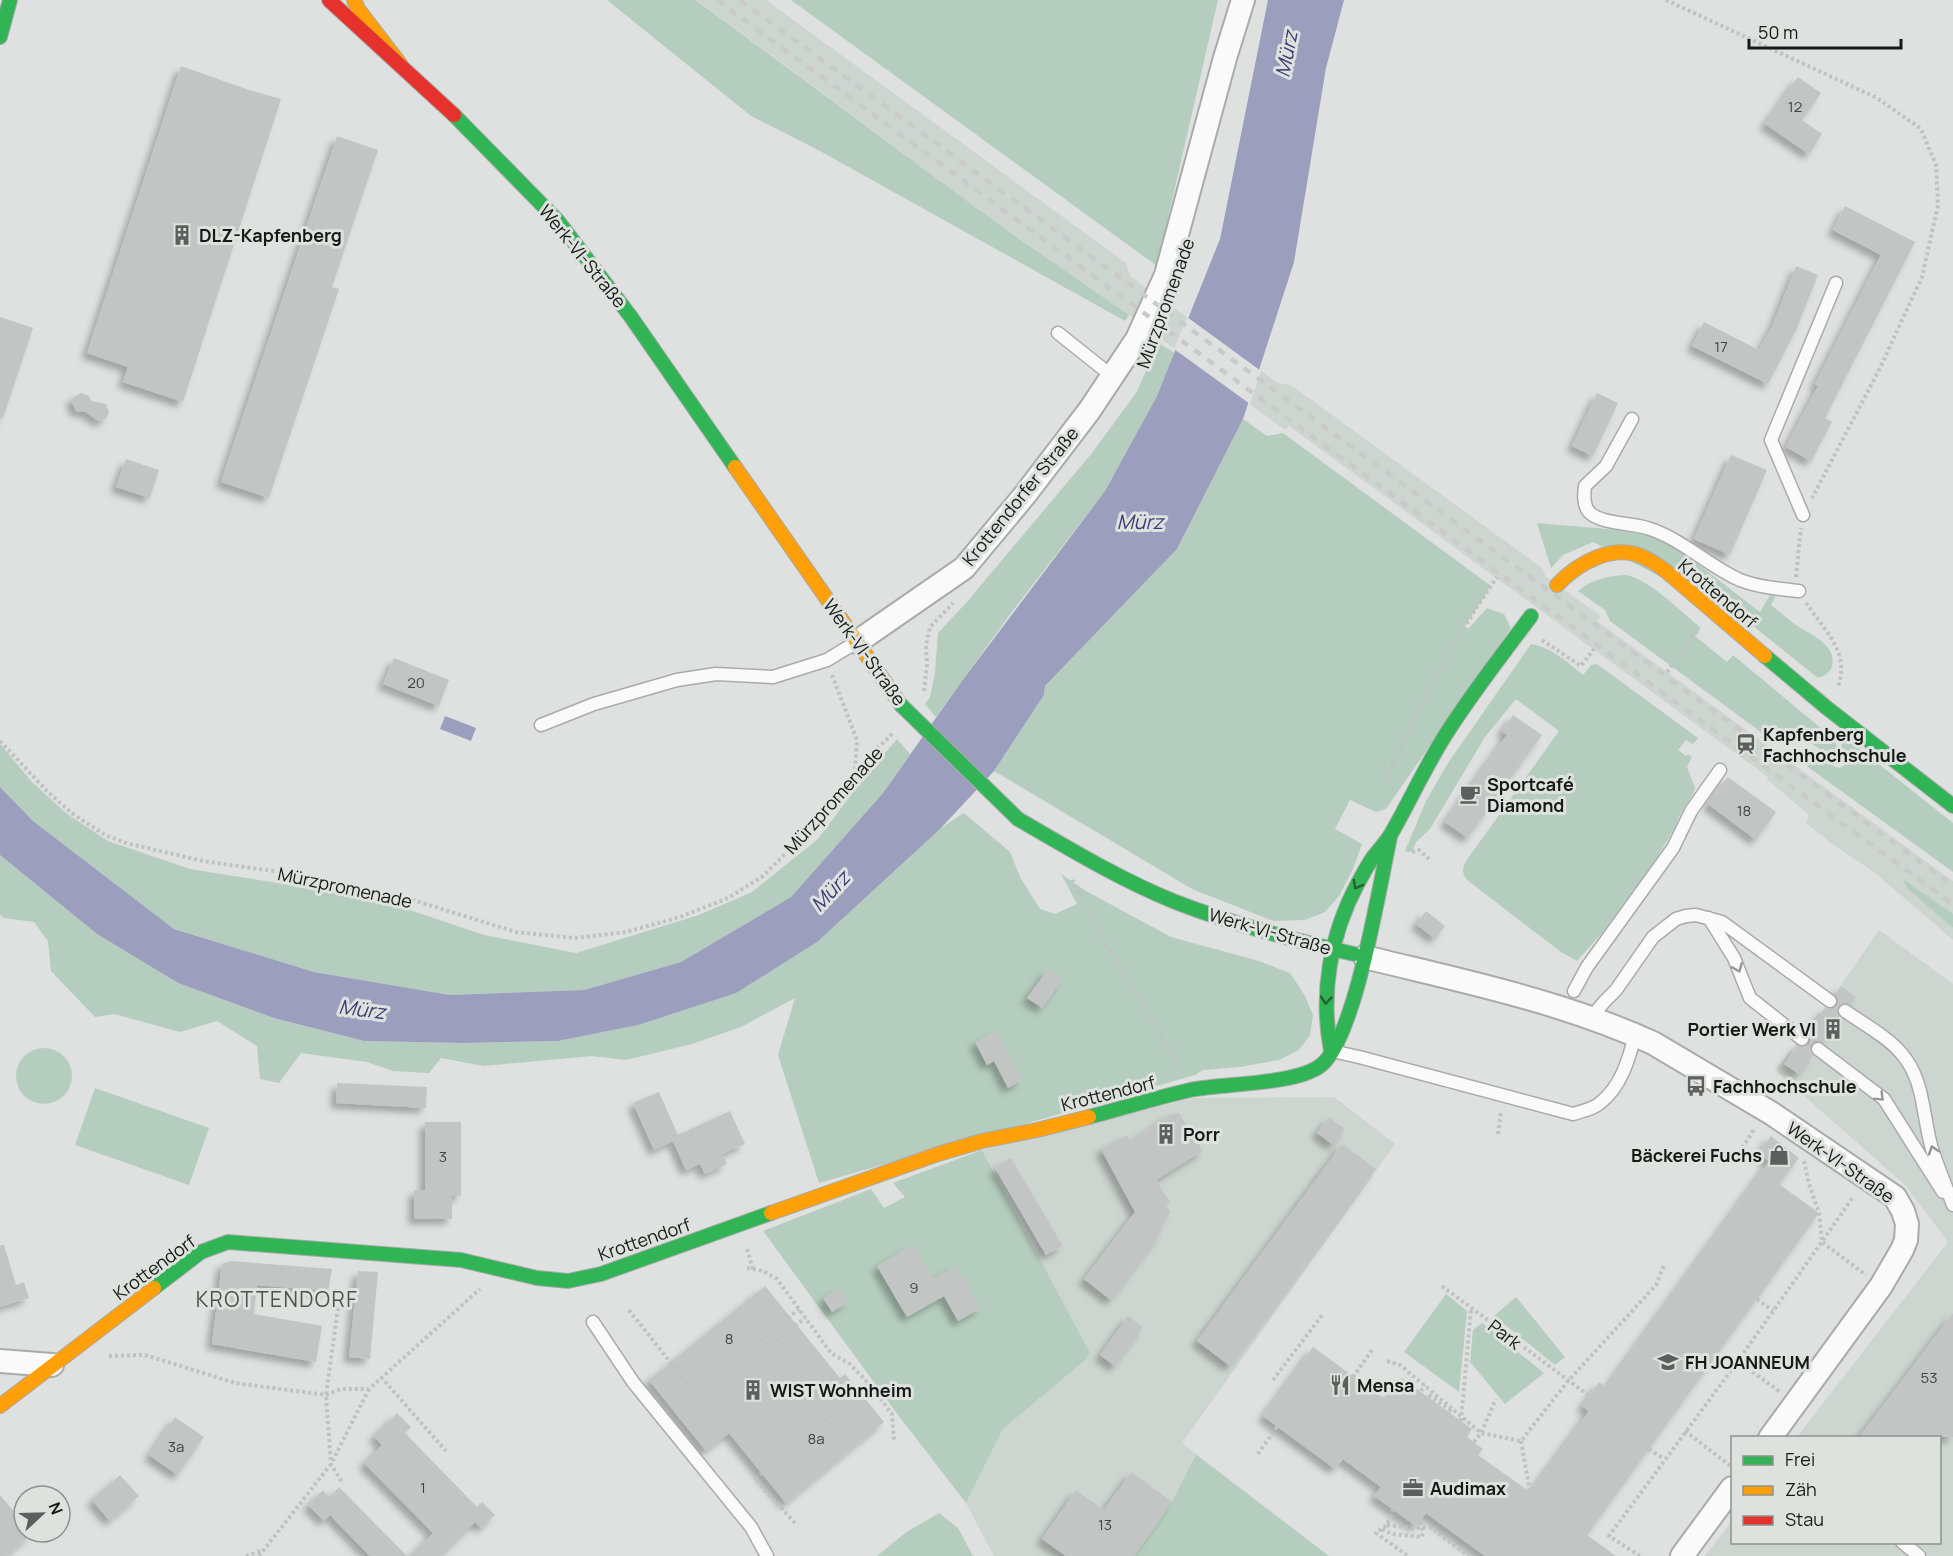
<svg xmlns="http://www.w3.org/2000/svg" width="1953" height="1556" viewBox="0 0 1953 1556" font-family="Manrope,sans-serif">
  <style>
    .built { fill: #cdd5d0 }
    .green { fill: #b5cdbe }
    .water { fill: #9c9ebd }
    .pier { fill: #dee1df }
    .building { fill: #c3c5c4; filter: url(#shadow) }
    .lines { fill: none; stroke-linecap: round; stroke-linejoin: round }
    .lane-casing { stroke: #a9abaa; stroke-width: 15 }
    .street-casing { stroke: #a9abaa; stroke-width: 26 }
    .fast-casing { stroke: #a9abaa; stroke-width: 16 }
    .slow-casing { stroke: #a9abaa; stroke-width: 16 }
    .jam-casing { stroke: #a9abaa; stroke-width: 16 }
    .path { stroke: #c0c2c1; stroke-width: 4; stroke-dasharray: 3 3; stroke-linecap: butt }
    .lane { stroke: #fafafa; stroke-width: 12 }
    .street { stroke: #fafafa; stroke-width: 22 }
    .fast { stroke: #30b455; stroke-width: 14 }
    .slow { stroke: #ff9f0a; stroke-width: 14 }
    .jam { stroke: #e5322d; stroke-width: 14 }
    .rail { stroke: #c9cac9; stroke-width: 4.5; stroke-dasharray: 8 8; stroke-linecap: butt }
    .fast-bridge-casing { stroke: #a9abaa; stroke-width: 16; stroke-linecap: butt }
    .path-bridge { stroke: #c0c2c1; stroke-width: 4; stroke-dasharray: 3 3; stroke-linecap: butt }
    .fast-bridge { stroke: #30b455; stroke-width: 14 }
    .oneway { stroke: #225f33 }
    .oneway2 { stroke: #949594 }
    .labels { text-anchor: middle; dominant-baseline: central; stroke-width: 6; stroke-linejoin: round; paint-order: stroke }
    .number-label { font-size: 15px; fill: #424443 }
    .poi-label { font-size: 18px; font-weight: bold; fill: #171918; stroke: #dde2de; text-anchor: start }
    .street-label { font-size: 18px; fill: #171918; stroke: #dde2de }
    .water-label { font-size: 20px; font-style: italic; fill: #3e3c76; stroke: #dde2de }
    .quarter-label { font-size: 21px; letter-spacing: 1.5px; fill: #4d514f; stroke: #dde2de }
  </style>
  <defs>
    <filter id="shadow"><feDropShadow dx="-5.5" dy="5.5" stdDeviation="3" flood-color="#0004"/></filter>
  </defs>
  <rect width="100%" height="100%" fill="#dee1df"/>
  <path class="built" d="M697,0H766L1126,263L1130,276L1278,383L1291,385L1542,568L1546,577L1601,616L1597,621L1953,881V914L1904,880L1909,889L1953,928V940L1875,873L1831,843L1806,823L1809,815L1767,779L1768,777L1289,426L1285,430L1129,315L1005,229Z
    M1879,930L1953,984V1556H1705L1732,1521V1542H1940V1438L1797,1437L1948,1242L1905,1185L1775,1070L1830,1001Z
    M1334,1097L1395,1144L1182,1443L1329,1556H994L966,1503L1003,1429L1084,1361L1090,1353L982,1150L1194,1098Z"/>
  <path class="green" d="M607,0H696L1005,229L1129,315L1125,321L820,151L751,116Z
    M791,0H1218L1157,266Z
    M1159,343L1176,354L1157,396L1105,491L1011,613L936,717L925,704L930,697L935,673L938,633L966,603L1092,453L1136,393Z
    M1243,419L1267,436L1283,433L1491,586L1463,629L1469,628L1487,608L1504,614L1511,628L1386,809L1376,812L1350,800L1335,829L1362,844L1353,869L1339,896L1325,912L1305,920L1273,921L1192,889L994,771L1044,695L1045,686L1177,549Z
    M1537,523L1642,532L1677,548L1760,612L1771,593L1776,595L1771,605C1778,611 1786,617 1793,623C1807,633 1838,644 1832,666C1830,673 1824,676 1818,678L1747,621L1593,542L1563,555L1551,568Z
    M1626,575C1651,580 1681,612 1701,628L1695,636L1727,662L1733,655L1834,739L1841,758L1840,761L1830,760L1821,750L1803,737L1800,740L1786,730L1773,741L1610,621L1605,610L1578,591C1592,579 1608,576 1626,575Z
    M1531,644C1553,648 1567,662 1583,675L1591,665L1597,664L1698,738L1693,744L1686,740L1678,750L1686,756L1688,754L1692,757L1687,767L1695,788L1693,794L1680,814L1674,829L1656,859L1602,933L1577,961L1561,952L1467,880C1462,873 1462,869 1466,861L1559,731L1516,699L1485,737L1430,829L1416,842L1413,850L1409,852L1405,851L1426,801L1448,763Z
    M1846,738L1953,823V872L1808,767L1806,755L1808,751L1805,746L1827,763L1839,768L1845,765V760L1840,739Z
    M897,739L910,754L883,793L791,897L681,962L584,990L450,995L314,972L174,929L33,821L0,787V744L32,782L67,814L108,841L190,869L297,886L392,904L484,935L576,953L699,915L752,892L818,839L859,784Z
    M964,813L1010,852L1020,877L1040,909L1055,914L1077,904L1061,874L1086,891L1171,937L1259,961L1290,973L1305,996L1313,1015L1310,1035L1299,1050L1279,1060L1240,1067L1203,1070L1195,1075L819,1183L778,1055L795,998L741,1027L692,1044L626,1060L592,1056L484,1066L441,1058L429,1073L393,1071L367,1062L301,1053L279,1083L260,1079L257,1046L217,1021L180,1032L114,1014L95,1017L51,971L48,941L34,922L4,918L0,915V855L97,934L178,983L274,1018L364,1041L462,1043L558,1041L638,1025Z
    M1903,879L1953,914V928L1908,889Z
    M16 1076a28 28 0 1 1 56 0a28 28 0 1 1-56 0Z
    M95,1088L209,1128L189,1185L75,1145Z
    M982,1150L1090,1353L1084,1361L1003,1429L966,1503L898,1415L763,1231L871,1189L884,1208L905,1197L893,1183Z
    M1446,1294L1467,1311L1459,1392L1404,1352Z
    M1516,1297L1565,1357L1555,1365L1494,1316Z
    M1482,1323L1544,1373L1505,1404L1470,1362L1473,1330Z
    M1196,1455L1329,1556H1134L1172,1502Z
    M939,1513L958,1528L973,1556H877L905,1533Z"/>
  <path class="water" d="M1268,0H1344L1326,68L1294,262L1243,419L1177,549L1045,686L1044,695L994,771L941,828L817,942L736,993L638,1025L558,1041L462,1043L364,1041L274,1018L178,983L97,934L0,855V787L33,821L174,929L314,972L450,995L584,990L681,962L791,897L883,793L962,681L1105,491L1157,396L1220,239Z
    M445,716L476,728L471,741L440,729Z"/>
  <path class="pier" d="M1187,317L1261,371L1250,404L1174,349Z"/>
  <path class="building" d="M181,66L249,90L281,99L183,402L123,382L128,367L87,353Z
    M1798,77L1821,93L1802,120L1822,134L1809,154L1765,124Z
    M337,136L378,150L332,287L339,289L269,498L221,482Z
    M1845,206L1915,242L1825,418L1832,422L1811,461L1786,447L1818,386L1815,384L1881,255L1833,230Z
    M1796,266L1818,275L1797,328L1768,384L1692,346L1704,322L1759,350L1772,327Z
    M0,317L33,328L3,418H0Z
    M81,393L89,396L91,401L106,404L109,413L106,418L101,421L97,420L86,412L76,411L71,399Z
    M1597,393L1618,403L1593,456L1572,446Z
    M1731,455L1767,470L1730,555L1694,539Z
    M126,459L159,470L150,498L116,487Z
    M394,658L449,680L439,706L383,684Z
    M1513,715L1542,735L1468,838L1445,822L1507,735L1502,731Z
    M1728,777L1776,812L1756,840L1708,804Z
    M1426,911L1445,926L1435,939L1416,924Z
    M1048,969L1063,979L1042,1008L1027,998Z
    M1841,986L1856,997L1850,1005L1845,1003L1839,1006L1837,1011L1840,1018L1823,1042L1815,1041L1811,1045L1810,1052L1813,1055L1799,1074L1784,1064L1797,1046L1804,1047L1809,1044L1810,1037L1807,1032L1825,1008L1833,1009L1837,1005L1838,998L1835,994Z
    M996,1031L1022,1080L1008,1088L994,1061L987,1065L975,1042Z
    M337,1083L427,1087L426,1108L336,1103Z
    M659,1092L678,1135L730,1111L745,1144L722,1154L727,1164L705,1174L700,1164L686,1170L673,1141L654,1150L633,1103Z
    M1179,1113L1203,1151L1156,1180L1170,1202L1166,1205L1170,1211L1157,1238L1111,1300L1084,1279L1135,1212L1101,1149L1127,1135L1131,1141L1169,1115Z
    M1329,1117L1345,1129L1333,1145L1317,1133Z
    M425,1122H461V1196H452V1219H414V1190H425Z
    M1771,1136L1799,1158L1779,1184L1819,1213L1587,1535L1616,1556H1485L1426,1513L1416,1526L1374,1496L1381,1487L1343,1459L1335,1469L1263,1416L1313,1347L1386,1400L1402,1378L1472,1429L1467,1437L1483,1449L1478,1455L1530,1492L1589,1411L1582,1406L1599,1382L1606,1387L1769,1161L1758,1153Z
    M1342,1144L1376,1169L1230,1366L1197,1341Z
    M1011,1158L1063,1246L1046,1255L995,1168Z
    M913,1244L933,1279L956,1266L981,1308L958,1321L944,1296L907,1317L877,1266Z
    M0,1245H4L16,1285L24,1282L29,1298L0,1307Z
    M231,1261L332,1269L328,1291L257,1285L254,1314L322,1326L316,1362L212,1344L222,1264Z
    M358,1271L378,1272L370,1359L349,1357Z
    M765,1286L840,1378L845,1374L884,1422L786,1503L729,1433L706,1451L649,1380Z
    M839,1288L848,1302L832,1312L823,1298Z
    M1953,1313V1437H1859Z
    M1128,1316L1143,1327L1115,1366L1100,1355Z
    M397,1413L411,1427L405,1433L477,1507L482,1502L495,1515L482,1528L475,1522L441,1556H410L433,1533L364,1463L382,1445L374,1436Z
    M175,1417L204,1437L178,1475L149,1455Z
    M1131,1472L1172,1502L1134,1556H1066L1042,1539L1076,1490L1104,1510Z
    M120,1475L139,1496L110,1521L92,1500Z
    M339,1487L407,1556H370L330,1515L324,1521L308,1505L323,1490L330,1497Z
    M0,1495L24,1523V1532L33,1533L6,1556H0Z"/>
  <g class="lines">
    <g class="lane-casing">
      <path id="lane" d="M1058,333L1112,376
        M1632,419L1606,466L1585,486C1584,494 1583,505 1589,512C1600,524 1632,523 1647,528C1681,538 1708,566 1740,580C1758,587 1780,589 1799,591
        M1803,515L1771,440L1836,283
        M541,725L594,704L677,680L716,674L773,677L827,660L855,643
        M1709,918L1734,958L1750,998L1802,1039
        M1574,991L1587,967L1673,848L1691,811L1720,770
        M1845,1011C1862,1023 1888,1037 1901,1053C1925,1080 1922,1115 1932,1149C1938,1168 1946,1186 1953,1205
        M1591,1018L1604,1002L1616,990L1653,937L1676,919L1686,916L1696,915L1722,922L1830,1001
        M1818,1049L1884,1099L1943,1192
        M1332,1051L1359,1057L1573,1114C1582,1111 1594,1109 1600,1103C1621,1087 1629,1059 1635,1035
        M593,1322L633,1382L751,1527L767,1556
        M1902,1542L1919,1556"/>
    </g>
    <g class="street-casing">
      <path id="street" d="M857,642L964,568L1024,496L1089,411L1137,339L1166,275L1225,58L1243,0
        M1365,957C1462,981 1561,1001 1653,1043L1771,1113L1895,1197L1903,1211L1907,1224L1906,1240L1902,1250L1881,1286L1770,1438
        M0,1361L52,1365
        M1682,1556L1732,1488"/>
    </g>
    <g class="fast-casing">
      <path id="fast" d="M0,37L10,0
        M454,115L558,221L631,317L735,467
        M1765,656L1827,708L1953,806
        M1018,819C1068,848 1119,879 1173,901C1231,924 1293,940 1354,954
        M1331,1051C1320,994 1330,935 1358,883C1363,874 1368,864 1374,856C1380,849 1386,842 1391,834C1410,801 1425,767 1446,734C1472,693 1502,655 1531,616
        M1089,1117C1123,1108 1156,1098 1190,1090C1224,1083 1294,1085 1320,1066C1355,1041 1380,883 1390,837
        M154,1288L201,1252L228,1242L461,1260L537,1278L568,1281L601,1274L771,1213"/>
    </g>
    <g class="slow-casing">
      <path id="slow" d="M354,0L358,9L401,65
        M735,467L901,705
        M1557,585C1578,563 1613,543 1643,557C1663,566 1679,583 1695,596C1718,616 1742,636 1765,656
        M771,1213L938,1154L982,1141L1037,1130L1089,1117
        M0,1406L154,1288"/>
    </g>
    <g class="jam-casing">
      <path id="jam" d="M329,0L454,115"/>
    </g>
    <path class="path" d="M1666,0L1877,98L1921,129L1936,165L1938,205L1922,277L1879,370L1812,498
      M1796,577L1801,528
      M1806,603C1823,628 1851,653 1838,686
      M1542,640L1581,666L1594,649
      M1667,672L1697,632
      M832,675L857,740L855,771
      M924,691L927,665L926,645L930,627L953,603
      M0,741L47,791L73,814L105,835L126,843L203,861L315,877L403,897L516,932L575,938L626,932L680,917L728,898L763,876L812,827L855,771L894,732
      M1385,784C1416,712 1452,642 1497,577
      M1412,852L1419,850L1429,859
      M1072,880L1105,943L1181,1068
      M1498,1134L1501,1111
      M1739,1153L1755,1128
      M1804,1161L1809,1184L1819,1213L1822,1242L1866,1275
      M747,1249L753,1269
      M747,1268L763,1271L777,1279L831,1353L850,1364L869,1384L892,1414L894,1441
      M1442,1286L1596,1401
      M1757,1299L1773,1311
      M338,1308L326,1395L331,1464L343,1484
      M629,1310L696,1395L799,1309
      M109,1356L145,1355L235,1383L326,1395L341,1389H369L480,1289
      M1387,1361L1400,1365L1481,1433L1521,1441L1568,1381L1656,1285L1665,1263
      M1738,1361L1780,1392
      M381,1377L446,1451
      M1353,1377L1372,1350
      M1273,1380L1323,1314
      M1421,1391L1425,1385
      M1429,1397L1430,1396L1450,1410L1451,1407
      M702,1402L805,1318
      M1461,1421L1471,1309
      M1685,1431L1732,1467
      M1521,1441L1530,1492
      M1474,1442L1481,1433L1496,1399
      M1649,1449L1664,1459
      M1258,1454L1277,1427
      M1393,1509L1387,1525L1376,1533L1408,1556
      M795,1523L755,1479L869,1384
      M1387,1525L1413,1528L1430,1527L1469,1556
      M1382,1529L1392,1534L1422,1537L1423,1531
      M246,1556L264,1550
      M259,1556L331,1464L369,1389
      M1640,1556L1609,1536L1738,1361L1854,1196"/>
    <use href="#lane" class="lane"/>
    <use href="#street" class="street"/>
    <use href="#fast" class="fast"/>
    <use href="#slow" class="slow"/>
    <use href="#jam" class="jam"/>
    <path class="rail" d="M717,0L1519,588L1953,904
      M740,0L1953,886"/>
    <g class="fast-bridge-casing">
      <path id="fast-bridge" d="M901,705L1018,819"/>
    </g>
    <path class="path-bridge" d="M1420,1522L1423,1531"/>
    <use href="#fast-bridge" class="fast-bridge"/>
  </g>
  <defs><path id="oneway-chevron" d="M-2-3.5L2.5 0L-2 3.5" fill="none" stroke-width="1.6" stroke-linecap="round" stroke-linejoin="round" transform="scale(1.5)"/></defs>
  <g class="oneway">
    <use href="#oneway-chevron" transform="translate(1357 885) rotate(118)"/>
    <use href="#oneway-chevron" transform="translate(1326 1000) rotate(95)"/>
  </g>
  <g class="oneway2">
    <use href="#oneway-chevron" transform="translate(1738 968) rotate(68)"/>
    <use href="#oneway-chevron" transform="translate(1880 1097) rotate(45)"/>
    <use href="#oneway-chevron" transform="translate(1933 1150) rotate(-108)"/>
  </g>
  <defs>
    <g id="building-bare" transform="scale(1.62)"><path d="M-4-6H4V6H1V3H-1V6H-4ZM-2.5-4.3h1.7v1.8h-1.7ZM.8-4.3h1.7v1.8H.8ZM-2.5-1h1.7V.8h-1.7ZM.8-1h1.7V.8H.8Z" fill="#5d5f5e" stroke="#dde2de" stroke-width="2.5" paint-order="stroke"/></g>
    <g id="station-bare" transform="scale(1.62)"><path d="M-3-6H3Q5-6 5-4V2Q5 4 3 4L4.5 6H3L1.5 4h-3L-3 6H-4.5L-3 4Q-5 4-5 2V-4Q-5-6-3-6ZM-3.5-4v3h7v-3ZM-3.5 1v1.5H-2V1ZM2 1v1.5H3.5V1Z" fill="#5d5f5e" stroke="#dde2de" stroke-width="2.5" paint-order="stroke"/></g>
    <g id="cafe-bare" transform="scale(1.62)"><path d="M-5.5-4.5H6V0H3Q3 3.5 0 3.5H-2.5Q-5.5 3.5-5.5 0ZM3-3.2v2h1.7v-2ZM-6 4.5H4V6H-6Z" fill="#5d5f5e" stroke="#dde2de" stroke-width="2.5" paint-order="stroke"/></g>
    <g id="bus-bare" transform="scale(1.62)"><path d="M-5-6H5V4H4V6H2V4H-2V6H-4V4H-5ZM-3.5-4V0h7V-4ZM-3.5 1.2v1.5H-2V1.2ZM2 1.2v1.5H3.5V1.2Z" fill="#5d5f5e" stroke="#dde2de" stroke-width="2.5" paint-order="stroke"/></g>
    <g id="shop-bare" transform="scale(1.62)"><path d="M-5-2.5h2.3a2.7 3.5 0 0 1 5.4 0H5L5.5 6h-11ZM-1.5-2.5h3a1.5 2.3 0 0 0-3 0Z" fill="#5d5f5e" stroke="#dde2de" stroke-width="2.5" paint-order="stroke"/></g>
    <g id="university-bare" transform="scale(1.62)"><path d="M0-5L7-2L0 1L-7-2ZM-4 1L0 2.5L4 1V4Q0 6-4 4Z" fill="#5d5f5e" stroke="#dde2de" stroke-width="2.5" paint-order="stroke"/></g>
    <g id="restaurant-bare" transform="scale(1.62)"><path d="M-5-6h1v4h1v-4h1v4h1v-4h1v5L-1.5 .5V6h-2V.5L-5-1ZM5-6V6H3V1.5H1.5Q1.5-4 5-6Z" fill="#5d5f5e" stroke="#dde2de" stroke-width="2.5" paint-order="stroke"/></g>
    <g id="office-bare" transform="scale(1.62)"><path d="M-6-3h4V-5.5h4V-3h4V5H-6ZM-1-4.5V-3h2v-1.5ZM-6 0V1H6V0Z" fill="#5d5f5e" stroke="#dde2de" stroke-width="2.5" paint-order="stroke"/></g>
  </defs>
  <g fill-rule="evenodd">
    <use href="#building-bare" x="182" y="235"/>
    <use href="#station-bare" x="1746" y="744"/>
    <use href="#cafe-bare" x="1470" y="794"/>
    <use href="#building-bare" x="1833" y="1029"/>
    <use href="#bus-bare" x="1696" y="1086"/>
    <use href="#building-bare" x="1166" y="1134"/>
    <use href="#shop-bare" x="1779" y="1155"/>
    <use href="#university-bare" x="1668" y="1362"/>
    <use href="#restaurant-bare" x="1340" y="1385"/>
    <use href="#building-bare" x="753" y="1390"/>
    <use href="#office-bare" x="1413" y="1488"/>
  </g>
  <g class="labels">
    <g class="number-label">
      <text x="1795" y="106">12</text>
      <text x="1721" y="346">17</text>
      <text x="416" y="682">20</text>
      <text x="1744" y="810">18</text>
      <text x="443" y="1156">3</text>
      <text x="914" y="1287">9</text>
      <text x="729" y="1338">8</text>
      <text x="1929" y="1377">53</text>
      <text x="816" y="1438">8a</text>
      <text x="176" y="1446">3a</text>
      <text x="423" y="1487">1</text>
      <text x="1105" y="1524">13</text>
    </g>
    <g class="poi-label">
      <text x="199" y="235">DLZ-Kapfenberg</text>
      <text x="1763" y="734">Kapfenberg<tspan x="1763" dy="21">Fachhochschule</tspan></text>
      <text x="1487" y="784">Sportcafé<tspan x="1487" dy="21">Diamond</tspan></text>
      <text x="1816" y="1029" text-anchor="end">Portier Werk VI</text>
      <text x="1713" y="1086">Fachhochschule</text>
      <text x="1183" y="1134">Porr</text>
      <text x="1762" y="1155" text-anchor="end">Bäckerei Fuchs</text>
      <text x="1685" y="1362">FH JOANNEUM</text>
      <text x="1357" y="1385">Mensa</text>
      <text x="770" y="1390">WIST Wohnheim</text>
      <text x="1430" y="1488">Audimax</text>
    </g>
    <g class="street-label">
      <text transform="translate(583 256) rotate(51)">Werk-VI-Straße</text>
      <text transform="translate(1165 303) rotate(-70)">Mürzpromenade</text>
      <text transform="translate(1020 496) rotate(-51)">Krottendorfer Straße</text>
      <text transform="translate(1718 593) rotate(40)">Krottendorf</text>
      <text transform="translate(865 652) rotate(54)">Werk-VI-Straße</text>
      <text transform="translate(833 800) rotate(-48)">Mürzpromenade</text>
      <text transform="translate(345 887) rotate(12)">Mürzpromenade</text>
      <text transform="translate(1270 931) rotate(16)">Werk-VI-Straße</text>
      <text transform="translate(1108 1093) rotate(-14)">Krottendorf</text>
      <text transform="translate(1841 1162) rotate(35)">Werk-VI-Straße</text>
      <text transform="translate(644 1239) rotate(-19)">Krottendorf</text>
      <text transform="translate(154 1267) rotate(-36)">Krottendorf</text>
      <text transform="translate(1505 1334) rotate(37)">Park</text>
    </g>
    <g class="water-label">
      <text transform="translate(1286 54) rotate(-79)">Mürz</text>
      <text x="1140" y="521">Mürz</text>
      <text transform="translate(830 891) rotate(-47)">Mürz</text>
      <text transform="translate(362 1009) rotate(7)">Mürz</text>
    </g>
    <g class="quarter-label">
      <text x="277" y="1299">KROTTENDORF</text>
    </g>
  </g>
  <rect x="1731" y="1436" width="210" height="108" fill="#dde2de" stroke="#8e928f" stroke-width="1.5"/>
  <rect x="1743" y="1456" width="30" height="9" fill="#30b455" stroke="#8e928f" stroke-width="1.5"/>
  <text x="1785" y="1466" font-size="18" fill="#171918">Frei</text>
  <rect x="1743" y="1486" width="30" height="9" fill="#ff9f0a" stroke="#8e928f" stroke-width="1.5"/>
  <text x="1785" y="1496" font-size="18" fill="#171918">Zäh</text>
  <rect x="1743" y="1516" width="30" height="9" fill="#e5322d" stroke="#8e928f" stroke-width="1.5"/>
  <text x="1785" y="1526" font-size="18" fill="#171918">Stau</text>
  <g transform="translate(42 1514) rotate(68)"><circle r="28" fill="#dde2de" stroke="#8e928f" stroke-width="1.5"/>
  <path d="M0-4.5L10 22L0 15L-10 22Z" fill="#5d5f5e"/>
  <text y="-9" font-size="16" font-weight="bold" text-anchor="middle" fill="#171918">N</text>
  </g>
  <path d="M1749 39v9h152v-9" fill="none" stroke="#171918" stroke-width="3"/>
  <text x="1758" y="39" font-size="18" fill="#171918" stroke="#dde2de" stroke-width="4.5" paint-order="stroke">50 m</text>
</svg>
